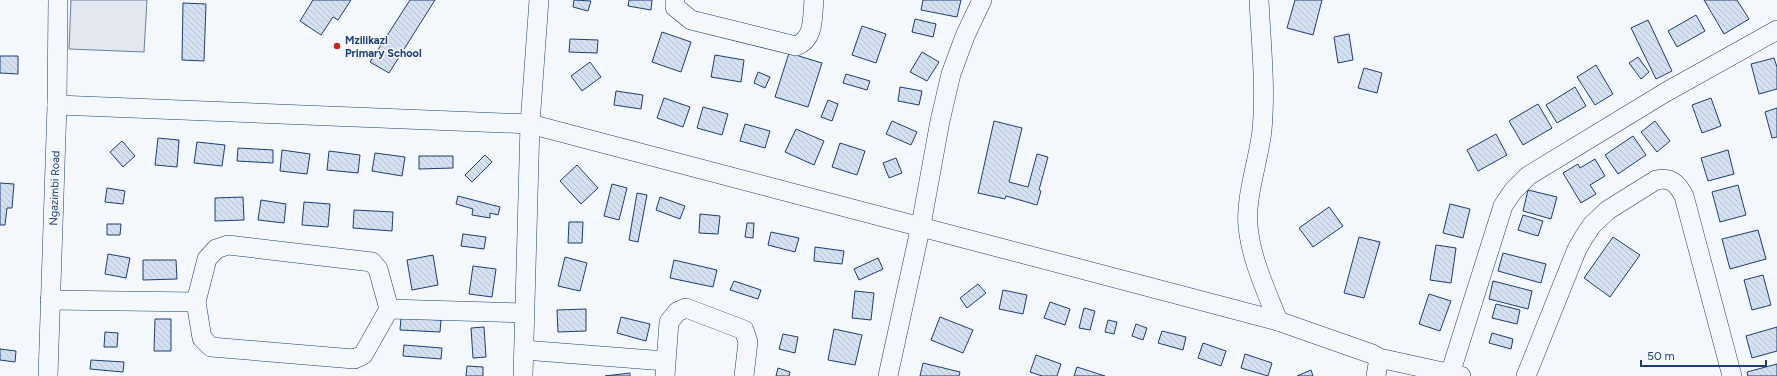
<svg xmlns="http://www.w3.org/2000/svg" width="1777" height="376" viewBox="0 0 1777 376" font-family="Figtree,sans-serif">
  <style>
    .parking { fill: #e3e8f0; stroke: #687fa3 }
    .building { fill: url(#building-back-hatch); stroke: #1d3f73 }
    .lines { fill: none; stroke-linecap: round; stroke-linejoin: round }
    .minor-casing { stroke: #1d3f73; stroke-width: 20 }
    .minor { stroke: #f4f7fb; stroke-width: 19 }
    .poi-dot { fill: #c62828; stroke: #f4f7fb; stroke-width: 1.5 }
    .labels { text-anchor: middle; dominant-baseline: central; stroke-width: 3; stroke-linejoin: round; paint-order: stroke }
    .poi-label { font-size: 11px; font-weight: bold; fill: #1d3f73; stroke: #f4f7fb; text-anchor: start }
    .street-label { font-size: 11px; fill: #1d3f73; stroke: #f4f7fb }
  </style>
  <defs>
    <pattern id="building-back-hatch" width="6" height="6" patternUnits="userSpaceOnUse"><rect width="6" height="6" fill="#d5e0f0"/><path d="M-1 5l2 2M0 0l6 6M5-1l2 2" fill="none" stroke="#b6c1d1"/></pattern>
  </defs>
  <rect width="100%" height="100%" fill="#f4f7fb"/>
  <path class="parking" d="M71,0H147L144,52L69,49Z"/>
  <path class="building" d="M313,0H351L338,20L333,17L321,35L300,21Z
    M410,0H435L389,73L370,62Z
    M574,0L591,1L588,11L573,7Z
    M629,0H652L651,10L628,6Z
    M923,0H961L957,17L921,10Z
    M1295,0H1322L1313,35L1287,28Z
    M1704,0H1737L1749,19L1724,34Z
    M183,3L206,4L204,61L182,60Z
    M1696,15L1705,31L1677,47L1668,31Z
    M915,19L936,24L933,37L912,32Z
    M1648,20L1672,71L1656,79L1631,28Z
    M862,26L886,34L876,63L852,55Z
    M662,32L691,42L681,72L652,62Z
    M1349,34L1353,60L1338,63L1334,37Z
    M570,39L598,40L597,53L569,52Z
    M922,52L939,62L927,81L910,72Z
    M789,53L822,63L808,107L775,97Z
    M715,55L744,60L741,82L711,77Z
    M0,56H18V74L0,73Z
    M1638,57L1649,72L1641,79L1629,63Z
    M1774,58L1777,67V89L1759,94L1751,64Z
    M590,62L601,77L582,91L571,76Z
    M1596,65L1613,94L1595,105L1577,77Z
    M1364,68L1382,73L1377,93L1358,88Z
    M758,72L770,77L765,88L754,83Z
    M846,74L870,81L867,90L843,83Z
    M900,87L922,91L919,105L898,101Z
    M1575,87L1586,106L1557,123L1546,105Z
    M616,91L643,95L641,109L614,105Z
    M664,98L690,107L683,127L657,118Z
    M1711,98L1721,126L1702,133L1692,105Z
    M828,100L838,104L832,121L821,117Z
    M1538,104L1552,128L1523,145L1509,121Z
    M703,107L728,114L722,135L697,128Z
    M1777,108V137L1772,138L1765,112Z
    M892,121L917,132L911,145L886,134Z
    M994,121L1022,128L1009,182L1028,187L1037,154L1048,157L1039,190L1041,191L1037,205L1006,196L1005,199L978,193Z
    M1655,121L1670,141L1657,152L1641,132Z
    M745,124L770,131L765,148L740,141Z
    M796,129L824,141L814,165L785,152Z
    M1496,134L1507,155L1478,171L1467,150Z
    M1633,136L1646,155L1618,174L1605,155Z
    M158,138L179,140L177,167L155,165Z
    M122,141L135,156L123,167L110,152Z
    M197,142L225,145L222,166L194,163Z
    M840,143L865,151L857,175L832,167Z
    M238,148L273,150V163L237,161Z
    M282,150L310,154L307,174L280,171Z
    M1728,150L1734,174L1708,181L1701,158Z
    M329,151L360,155L358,173L327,170Z
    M375,153L405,157L402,176L372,171Z
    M485,155L492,162L472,182L465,175Z
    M419,156H453V168L419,169Z
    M896,158L902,173L889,178L883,163Z
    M1595,159L1605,176L1590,185L1596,194L1581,203L1563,173L1578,164L1580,168Z
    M577,165L598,188L581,204L560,181Z
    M0,183L14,184L12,208H7L5,225H0Z
    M612,184L627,188L619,220L604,216Z
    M1738,185L1746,215L1720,222L1712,192Z
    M107,188L125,191L123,204L105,202Z
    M1528,190L1557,197L1551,219L1523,211Z
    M637,193L647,195L638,242L629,240Z
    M458,196L500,207L498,215L490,213V218L472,215L473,209L456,204Z
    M243,197L244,220L215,221V198Z
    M660,197L685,206L680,219L656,210Z
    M261,200L286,204L284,223L258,220Z
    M304,202L330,204L328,227L302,225Z
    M1450,204L1470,209L1463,238L1443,233Z
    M1329,207L1343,226L1313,247L1299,228Z
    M354,210L393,212L392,231L353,228Z
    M700,214L720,216L718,234L699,233Z
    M1523,215L1543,221L1538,236L1518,230Z
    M569,222H583L582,243H568Z
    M747,223H754L753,238L745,237Z
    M107,224H121L120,235H107Z
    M1758,230L1766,259L1730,269L1722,239Z
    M771,232L799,238L795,252L768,245Z
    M463,234L486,237L484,249L461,246Z
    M1359,237L1380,242L1364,298L1344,293Z
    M1613,237L1640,255L1610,297L1584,278Z
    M1436,245L1456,248L1451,283L1430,280Z
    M815,247L844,251L842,264L814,261Z
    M1503,253L1546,264L1541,283L1498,271Z
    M108,254L130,258L126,278L105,274Z
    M433,255L438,285L412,290L407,260Z
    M565,257L587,263L580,291L558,286Z
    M878,258L883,269L859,280L854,269Z
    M143,260H176L177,279L143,280Z
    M674,260L717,270L713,287L670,278Z
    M473,266L496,269L492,297L469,294Z
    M1763,275L1771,305L1752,310L1744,280Z
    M734,281L761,290L758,299L730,290Z
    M1493,281L1532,291L1528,309L1489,299Z
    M978,284L986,293L967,308L960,298Z
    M1003,290L1027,295L1023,314L999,309Z
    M855,291L874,293L871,320L852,318Z
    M1429,294L1451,301L1440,331L1419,324Z
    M1050,302L1070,309L1065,325L1044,318Z
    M1496,304L1520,310L1517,324L1492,318Z
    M1084,308L1095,311L1090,330L1079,328Z
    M586,309V331L558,332L557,310Z
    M621,317L650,324L646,341L617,333Z
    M940,317L973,330L963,353L931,340Z
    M401,318L441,320L440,332L400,330Z
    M155,319H171V351H154Z
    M1108,320L1117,322L1114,334L1105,332Z
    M1136,324L1147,328L1143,340L1132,336Z
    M484,327L486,357L473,358L471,328Z
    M1777,327V351L1752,358L1746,336Z
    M834,329L862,335L855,365L828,360Z
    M1162,331L1186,337L1183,350L1158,343Z
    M105,332L118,333L117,347H104Z
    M1492,333L1513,339L1511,349L1489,343Z
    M783,334L798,337L795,353L779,349Z
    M1203,343L1226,351L1221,366L1198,358Z
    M404,345L442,348L441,359L403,356Z
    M0,349L16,351L15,362L0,360Z
    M1245,354L1272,363L1268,376L1241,368Z
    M1036,355L1061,364L1057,376H1042L1030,372Z
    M91,360L124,362L123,372L90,369Z
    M923,363L960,372L959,376H920Z
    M1777,364V376H1748L1747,372Z
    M467,366L483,367V376H466Z
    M1077,367L1105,376H1074Z
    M778,368L790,372L789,376H776Z
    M1311,370L1313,376H1297Z
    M630,373V376H605Z"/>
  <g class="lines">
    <g class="minor-casing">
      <g id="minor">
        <path d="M675,0V7L691,20L796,46C815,39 812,17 814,0"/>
        <path d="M1259,0C1261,43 1266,87 1262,130C1259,159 1245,198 1248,226C1251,259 1266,290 1278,321"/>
        <path d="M57,105L530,124L1278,321L1372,354L1379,358L1461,376"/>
        <path d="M228,245L372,262L378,269L389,309L363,355L354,359L211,347L202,338L196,302L207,259L216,249Z"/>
        <path d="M50,300L196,302"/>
        <path d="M389,309L524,313"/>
        <path d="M524,350L665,361"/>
        <path d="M1450,374L1503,206L1513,191L1528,176L1666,92L1777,30"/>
        <path id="s1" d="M48,376L57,105L58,0"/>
        <path d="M523,376L530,124L539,0"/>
        <path d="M665,376L669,322L677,312L686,308L744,330L748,342L744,376"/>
        <path d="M888,376L921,225L940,121L951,74L965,36L982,0"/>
        <path d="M1376,376L1379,358"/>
        <path d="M1526,376L1577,249L1584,237L1592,225L1608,210L1656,180C1671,177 1677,183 1684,196L1732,376"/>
      </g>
    </g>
    <use href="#minor" class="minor"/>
  </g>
  <circle class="poi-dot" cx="337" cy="46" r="4"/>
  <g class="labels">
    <g class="poi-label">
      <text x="345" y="40">Mzilikazi<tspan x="345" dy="13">Primary School</tspan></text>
    </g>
    <g class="street-label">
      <text stroke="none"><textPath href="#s1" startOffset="188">Ngazimbi Road</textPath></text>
    </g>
  </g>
  <path d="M1641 360v6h125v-6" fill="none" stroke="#1d3f73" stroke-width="2"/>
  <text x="1647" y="360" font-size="12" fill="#1d3f73" stroke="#f4f7fb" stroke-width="3" paint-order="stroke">50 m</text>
</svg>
